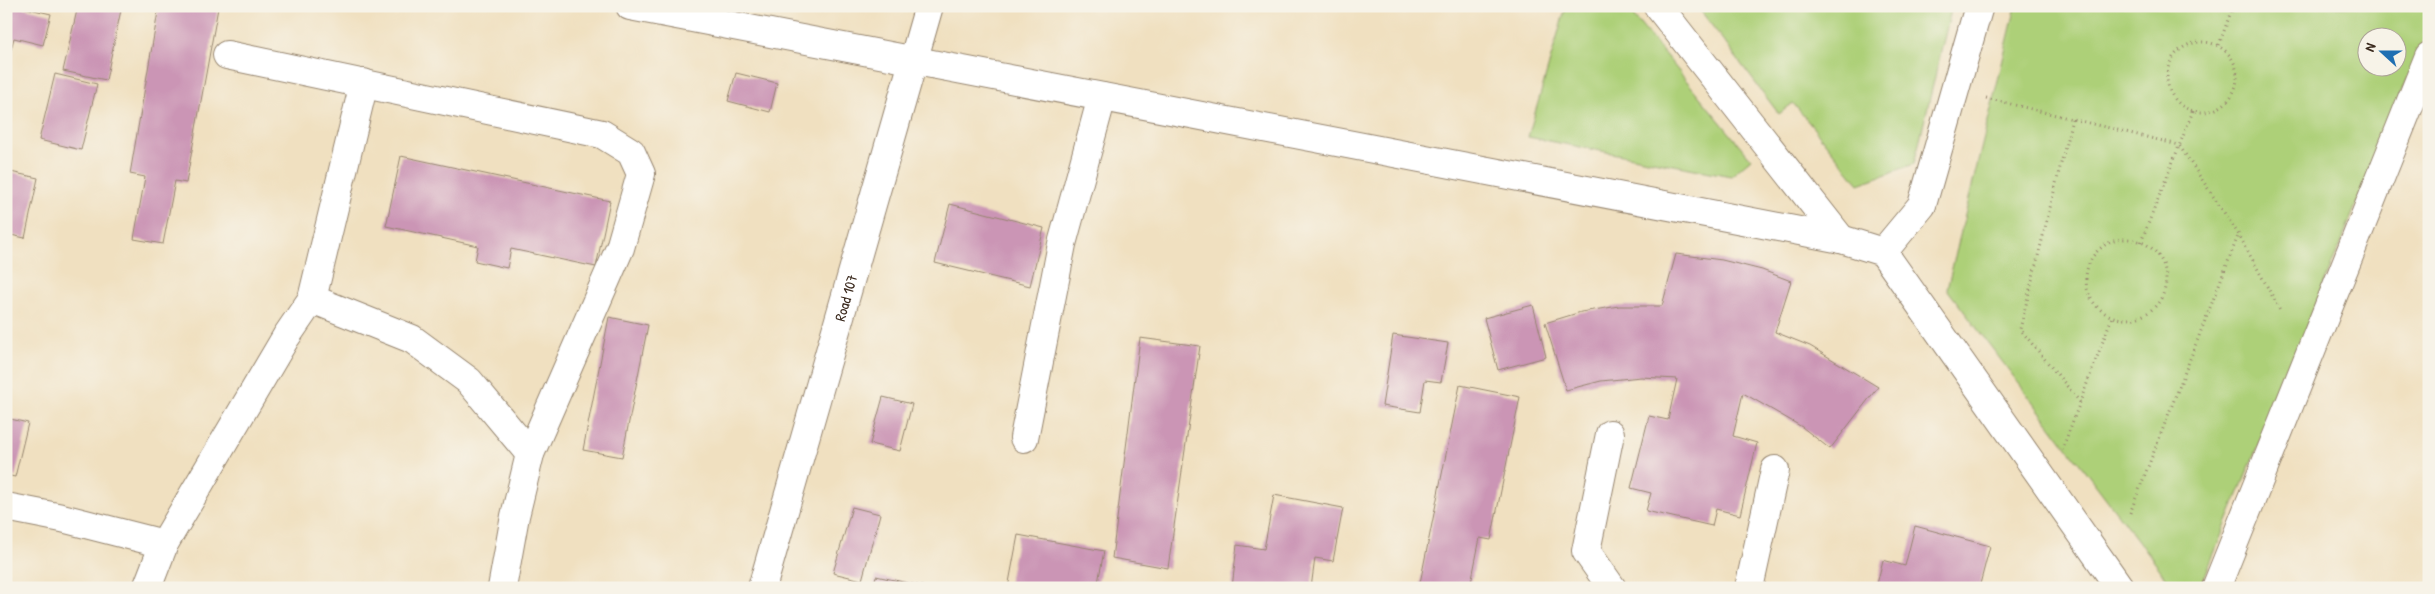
<svg xmlns="http://www.w3.org/2000/svg" width="2435" height="594" viewBox="0 0 2435 594" font-family="'Patrick Hand',sans-serif">
  <style>
    .green { fill: #add078; stroke: #747d4b; fill-rule: evenodd }
    .building { fill: #cb95b5 }
    .lines { fill: none; stroke-linecap: round; stroke-linejoin: round }
    .minor-casing { stroke: #96856f; stroke-width: 30 }
    .path { stroke: #96856f; stroke-width: 3; stroke-dasharray: 1 4; stroke-linecap: butt }
    .minor { stroke: #fff; stroke-width: 28 }
    .labels { text-anchor: middle; dominant-baseline: central; stroke-width: 4; stroke-linejoin: round; paint-order: stroke }
    .street-label { font-size: 15px; fill: #3b2a1e; stroke: #f7f3e8 }
  </style>
  <rect width="100%" height="100%" fill="#f7f3e8"/>
  <filter id="ink" filterUnits="userSpaceOnUse"><feTurbulence type="fractalNoise" baseFrequency=".02" numOctaves="2"/><feDisplacementMap in="SourceGraphic" scale="10" xChannelSelector="R" yChannelSelector="G"/><feConvolveMatrix kernelMatrix="1 2 1 2 8 2 1 2 1" color-interpolation-filters="sRGB"/></filter>
  <filter id="wash" filterUnits="userSpaceOnUse"><feTurbulence type="fractalNoise" baseFrequency=".0096" numOctaves="4" result="noise"/><feDisplacementMap in="SourceGraphic" scale="20" xChannelSelector="R" yChannelSelector="G"/><feGaussianBlur stdDeviation="1.12" result="paint"/><feColorMatrix in="noise" values="0 0 0 0 0 0 0 0 0 0 0 0 0 0 0 0 0 1.4 0 .05"/><feComposite in="paint" operator="in"/></filter>
  <g filter="url(#wash)">
    <rect width="100%" height="100%" fill="#f0e0c0"/>
    <path class="green" d="M1566,6H1625L1751,159L1731,176L1528,137Z
      M1697,6H1952L1914,164L1859,184L1793,103L1779,114Z
      M2016,6H2429V26L2200,588H2174L1947,289ZM2368,38H2398V68H2368Z"/>
    <g id="blocks">
      <path class="building" d="M6,6H17L51,14L43,45L14,38L9,57L6,56Z
        M78,6H103L121,10L106,80L63,71Z
        M159,6L218,8L186,183L175,181L163,244L134,239L145,177L130,174Z
        M736,73L777,83L770,112L728,101Z
        M55,74L97,84L81,150L39,140Z
        M401,156L610,201L596,267L511,249L507,268L475,261L478,246L386,226Z
        M6,171L38,178L25,238L6,234Z
        M950,204L1044,228L1030,286L935,263Z
        M1676,254L1722,260L1762,270L1791,281L1775,332L1810,346L1878,387L1830,449L1802,427L1743,393L1733,436L1757,443L1740,515L1716,509L1712,526L1646,511L1651,493L1631,488L1649,416L1668,420L1677,379L1641,377L1601,381L1566,390L1545,323L1581,312L1619,306H1662Z
        M1533,305L1546,357L1498,370L1484,318Z
        M609,317L648,325L622,457L583,450Z
        M1393,335L1448,343L1441,382L1425,380L1420,412L1382,406Z
        M1140,338L1200,346L1168,568L1112,558Z
        M1460,385L1520,397L1491,540L1480,538L1470,588H1419Z
        M883,397L912,404L900,451L870,444Z
        M6,418L28,423L15,477L6,475Z
        M1274,495L1343,508L1333,561L1315,558L1311,588H1232L1237,545L1264,549Z
        M852,507L880,514L862,580L833,573Z
        M1915,526L1990,546L1979,588H1876L1883,560L1905,566Z
        M1018,535L1104,551L1097,588H1008Z
        M876,576L926,587V588H873Z"/>
    </g>
  </g>
  <g filter="url(#ink)">
    <use href="#blocks" fill-opacity="0" stroke="#96856f" stroke-width="1"/>
    <g class="lines">
      <g class="minor-casing">
        <g id="minor">
          <path d="M630,6L1841,239L1883,252L2120,588"/>
          <path d="M1658,6L1841,239"/>
          <path d="M227,55L602,134L631,152L641,174L620,248L530,454L515,516L502,588"/>
          <path d="M1883,252L1922,205L1979,6"/>
          <path d="M312,299L364,83"/>
          <path d="M1610,434L1586,551L1612,588"/>
          <path d="M1024,438L1062,244L1102,97"/>
          <path d="M6,507L62,518L164,544"/>
          <path d="M147,588L164,544L286,337L312,299L412,339L469,381L530,454"/>
          <path id="s1" d="M762,588L929,6"/>
          <path d="M1749,588L1775,470"/>
          <path d="M2216,588L2429,56"/>
        </g>
      </g>
      <path class="path" d="M2167 77a35 35 0 1 1 70 0a35 35 0 1 1-70 0Z
        M2219,45L2233,6
        M1986,98L2179,145L2239,235L2280,310
        M2072,119L2020,329L2080,402
        M2086 279a40 40 0 1 1 80 0a40 40 0 1 1-80 0Z
        M2141,242L2193,111
        M2062,450L2112,317
        M2130,513L2238,236"/>
      <use href="#minor" class="minor"/>
    </g>
  </g>
  <g class="labels">
    <g class="street-label">
      <text stroke="none"><textPath href="#s1" startOffset="302">Road 107</textPath></text>
    </g>
  </g>
  <rect width="2435" height="594" fill="none" stroke="#f7f3e8" stroke-width="25"/>
  <g transform="translate(2382 52) rotate(291)"><circle r="24" fill="#f7f3e8" stroke="#aca397"/>
  <path d="M0-4L9 19L0 12L-9 19Z" fill="#1f6fb2"/>
  <text y="-8" font-size="14" font-weight="bold" text-anchor="middle" fill="#3b2a1e">N</text>
  </g>
</svg>
